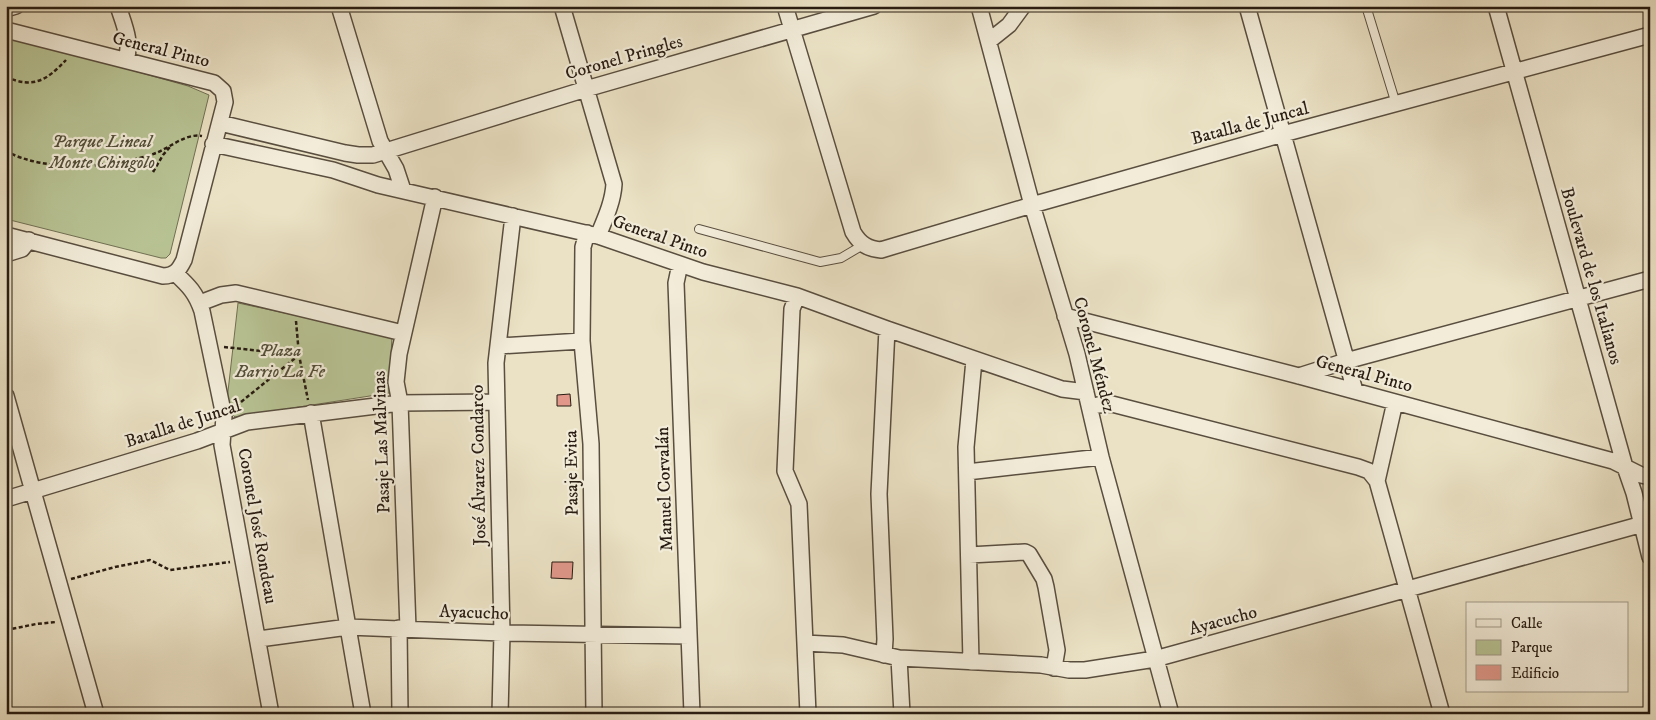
<svg xmlns="http://www.w3.org/2000/svg" width="1656" height="720" viewBox="0 0 1656 720" font-family="'IM FELL DW Pica',serif">
  <style>
    .green { fill: #b8c394; stroke: #707053 }
    .building { fill: #e1988b; stroke: #281c12 }
    .lines { fill: none; stroke-linecap: round; stroke-linejoin: round }
    .lane-casing { stroke: #594e3f; stroke-width: 10 }
    .street-casing { stroke: #594e3f; stroke-width: 18 }
    .path { stroke: #281c12; stroke-width: 2.5; stroke-dasharray: 4 2.5; stroke-linecap: butt }
    .lane { stroke: #f2ecd9; stroke-width: 8 }
    .street { stroke: #f2ecd9; stroke-width: 15 }
    .labels { text-anchor: middle; dominant-baseline: central; stroke-width: 4.5; stroke-linejoin: round; paint-order: stroke }
    .street-label { font-size: 18px; fill: #281c12; stroke: #f2ecd9 }
    .park-label { font-size: 18px; font-style: italic; fill: #534e39; stroke: #f2ecd9 }
  </style>
  <rect width="100%" height="100%" fill="#ebe2c5"/>
  <filter id="stains"><feTurbulence type="fractalNoise" baseFrequency=".004" numOctaves="4"/><feColorMatrix values="0 0 0 0 .2 0 0 0 0 .09 0 0 0 0 .02 0 0 0 .5 -.17"/></filter>
  <radialGradient id="worn" r=".72"><stop offset=".6" stop-color="#630" stop-opacity="0"/><stop offset="1" stop-color="#630" stop-opacity=".3"/></radialGradient>
  <path class="green" d="M6,35L188,86L209,95L170,254L166,258H161L6,219Z
    M238,303L392,336L389,393L235,417L226,409Z"/>
  <path class="building" d="M570,394L571,406H557V395Z
    M552,562H573L572,579L551,578Z"/>
  <g class="lines">
    <g class="lane-casing">
      <path id="lane" d="M1366,6L1396,104
        M699,229L820,262L841,258L863,245"/>
    </g>
    <g class="street-casing">
      <path id="street" d="M118,6C124,25 132,41 126,60
        M339,6L380,141L396,169L403,190
        M562,6L614,184C613,202 605,219 598,236
        M785,6L853,232C860,244 868,249 881,250L1032,205L1283,134L1650,35
        M979,6L1032,205L1077,354L1101,457L1171,714
        M1247,6L1355,391
        M1496,6L1625,467L1634,493L1650,557
        M6,9L16,6
        M6,30L214,83L223,91L225,102L184,260C179,270 175,276 163,276L6,235
        M989,41L1009,25L1023,6
        M220,123L345,153L358,155H373L586,89L874,6
        M213,144L333,170L378,185L598,236L703,272L797,296L887,329L1062,389L1086,392
        M587,233L583,247L582,341L591,444L594,714
        M6,254L22,249L29,240
        M680,264L676,283L692,714
        M175,273C189,286 196,293 202,311L224,416L222,445L271,714
        M797,296L792,309L785,471L799,504L808,714
        M200,303L221,295L236,293L403,333
        M1065,316L1299,376L1613,461L1641,475L1650,477
        M498,346L582,341
        M1299,376L1346,361L1650,279
        M6,396L96,714
        M1090,407L1098,405L1112,404L1358,467L1369,471L1377,481L1442,714
        M311,413L363,714
        M967,472L1101,457
        M1377,481L1395,402
        M6,499L197,441L247,422L400,403L496,402
        M969,555L1025,552L1029,554L1044,579L1046,587L1057,650L1054,668
        M399,628L400,714
        M408,629L400,403L396,382L399,354L435,197
        M259,639L348,627L502,633L689,636
        M805,643L843,645L899,658L1041,665L1069,670H1085L1155,659L1650,522
        M884,655L885,639L879,494L887,329
        M899,658L902,714
        M971,662L966,447L974,360
        M500,714L502,633L496,363L513,216"/>
    </g>
    <path class="path" d="M6,77C34,89 47,80 66,60
      M6,151C45,173 115,168 156,153C171,147 186,133 202,136
      M153,172L163,155L170,147
      M296,321L299,355L308,400
      M224,347L299,355
      M236,406L299,355
      M71,579L115,567L150,560L170,570L230,562
      M6,630L36,624L56,622"/>
    <use href="#lane" class="lane"/>
    <use href="#street" class="street"/>
  </g>
  <g class="labels">
    <g class="street-label">
      <text transform="translate(161 50) rotate(14)">General Pinto</text>
      <text transform="translate(624 58) rotate(-16)">Coronel Pringles</text>
      <text transform="translate(1250 124) rotate(-15)">Batalla de Juncal</text>
      <text transform="translate(660 237) rotate(19)">General Pinto</text>
      <text transform="translate(1591 276) rotate(74)">Boulevard de los Italianos</text>
      <text transform="translate(1094 355) rotate(75)">Coronel Méndez</text>
      <text transform="translate(1364 374) rotate(15)">General Pinto</text>
      <text transform="translate(183 424) rotate(-18)">Batalla de Juncal</text>
      <text transform="translate(382 442) rotate(-92)">Pasaje Las Malvinas</text>
      <text transform="translate(479 465) rotate(-91)">José Álvarez Condarco</text>
      <text transform="translate(572 473) rotate(-91)">Pasaje Evita</text>
      <text transform="translate(665 489) rotate(-92)">Manuel Corvalán</text>
      <text transform="translate(257 526) rotate(80)">Coronel José Rondeau</text>
      <text transform="translate(474 613) rotate(2)">Ayacucho</text>
      <text transform="translate(1223 621) rotate(-15)">Ayacucho</text>
    </g>
    <g class="park-label">
      <text x="102" y="142">Parque Lineal<tspan x="102" dy="21">Monte Chingolo</tspan></text>
      <text x="280" y="351">Plaza<tspan x="280" dy="21">Barrio La Fe</tspan></text>
    </g>
  </g>
  <rect width="1656" height="720" fill="none" stroke="#ebe2c5" stroke-width="25"/>
  <rect x="8" y="8" width="1641" height="705" fill="none" stroke="#281c12" stroke-width="2.5"/>
  <rect x="12" y="12" width="1631" height="695" fill="none" stroke="#281c12"/>
  <rect x="1466" y="602" width="162" height="90" fill="#f2ecd9" stroke="#a19989"/>
  <rect x="1476" y="619" width="25" height="8" fill="#f2ecd9" stroke="#a19989"/>
  <text x="1511" y="628" font-size="15" fill="#281c12">Calle</text>
  <rect x="1476" y="640" width="25" height="15" fill="#b8c394" stroke="#a19989"/>
  <text x="1511" y="652" font-size="15" fill="#281c12">Parque</text>
  <rect x="1476" y="665" width="25" height="15" fill="#e1988b" stroke="#a19989"/>
  <text x="1511" y="678" font-size="15" fill="#281c12">Edificio</text>
  <rect width="100%" height="100%" filter="url(#stains)"/>
  <rect width="100%" height="100%" fill="url(#worn)"/>
</svg>
